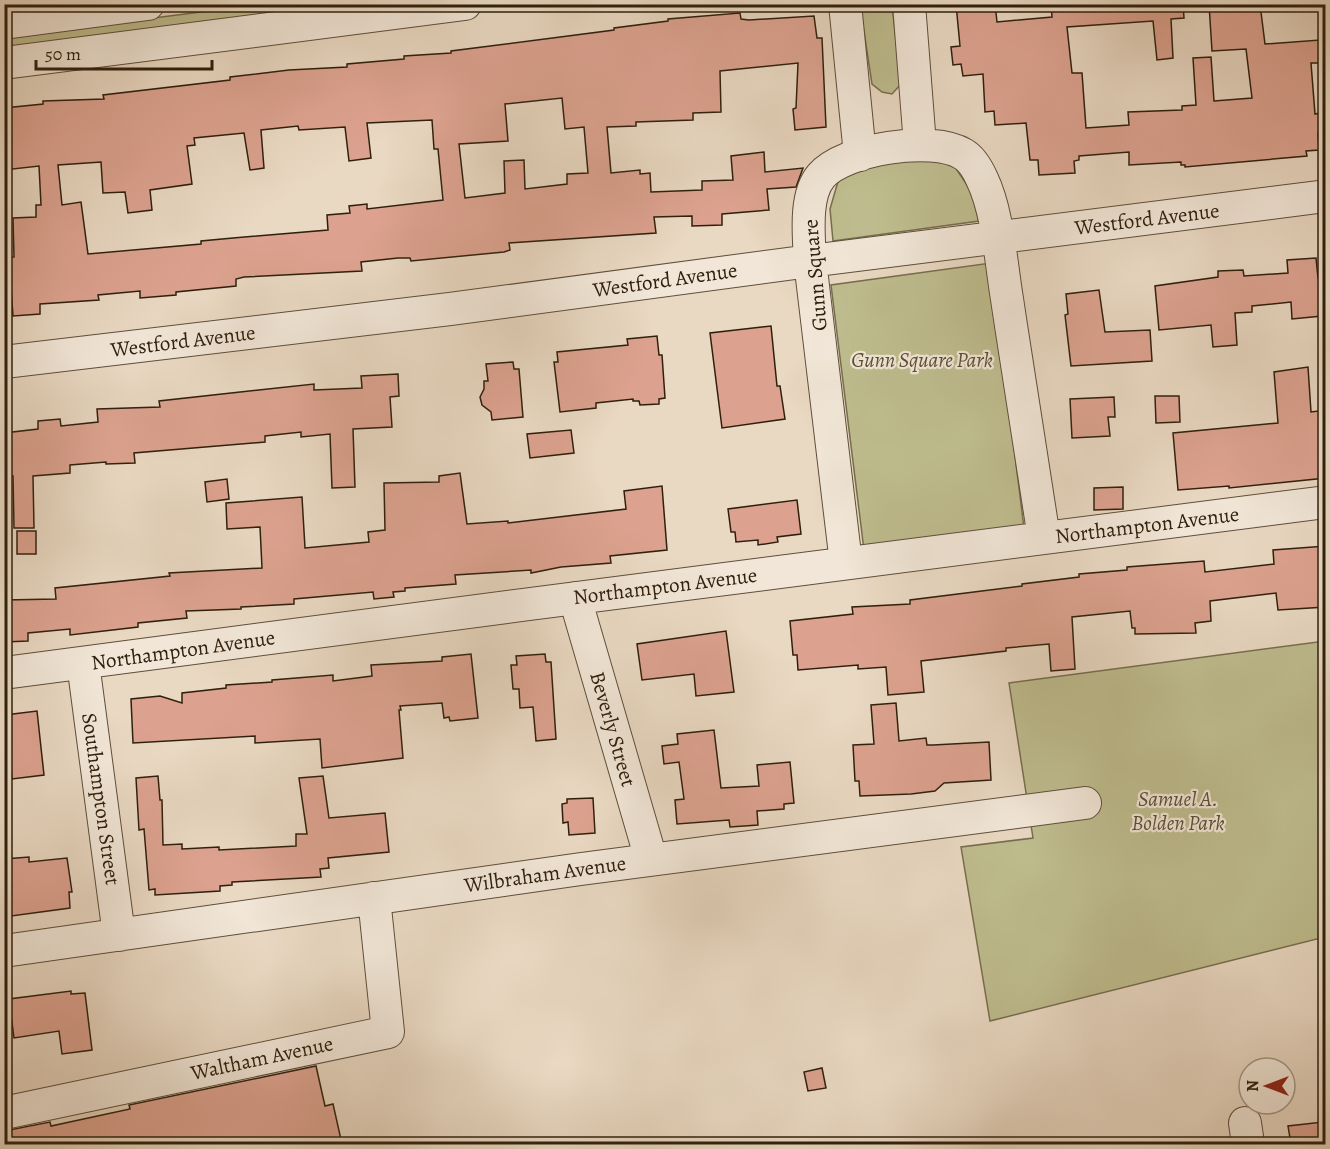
<svg xmlns="http://www.w3.org/2000/svg" width="1330" height="1149" viewBox="0 0 1330 1149" font-family="Alegreya,serif">
  <style>
    .green { fill: #bebc8e; stroke: #766e4e; stroke-width: 1.5 }
    .building { fill: #dca28f; stroke: #2f200d; stroke-width: 1.5; fill-rule: evenodd }
    .lines { fill: none; stroke-linecap: round; stroke-linejoin: round }
    .minor-casing { stroke: #5e4e3a; stroke-width: 34 }
    .minor { stroke: #f1e6d7; stroke-width: 32 }
    .labels { text-anchor: middle; dominant-baseline: central; stroke-width: 4.5; stroke-linejoin: round; paint-order: stroke }
    .street-label { font-size: 21px; fill: #2f200d; stroke: #f1e6d7 }
    .park-label { font-size: 21px; font-style: italic; fill: #5a4f34; stroke: #f1e6d7 }
  </style>
  <rect width="100%" height="100%" fill="#e9d8c2"/>
  <filter id="stains"><feTurbulence type="fractalNoise" baseFrequency=".00333" numOctaves="4"/><feColorMatrix values="0 0 0 0 .2 0 0 0 0 .09 0 0 0 0 .02 0 0 0 .5 -.17"/></filter>
  <radialGradient id="worn" r=".72"><stop offset=".6" stop-color="#630" stop-opacity="0"/><stop offset="1" stop-color="#630" stop-opacity=".3"/></radialGradient>
  <path class="green" d="M256,5H264L266,9L265,16L5,50L4,37Z
    M860,5H892L901,84L892,94L882,92L872,84Z
    M883,134L955,167L971,191L979,221L833,241L830,209L839,178Z
    M991,263L1024,528L864,550L831,285Z
    M1325,641V937L990,1021L961,847L1033,838L1009,683Z"/>
  <path class="building" d="M956,4H995L997,22L1052,17L1051,4H1183L1184,18L1171,19L1173,58L1157,60L1153,21L1067,27L1072,73H1082L1086,128L1129,125L1128,112L1182,110V106L1196,105L1193,58L1211,57L1214,101L1252,98L1246,49L1212,51L1209,4H1260L1265,44L1320,40L1322,63H1311L1315,114L1320,113L1321,132L1318,133L1319,150L1306,151L1307,156L1185,167V165H1181V162L1129,165V152L1079,156V160L1074,161L1075,173L1039,175L1038,160H1030L1026,123L995,125L994,111L985,112L983,74L963,76L961,64L953,65L951,47L960,46Z
    M740,13L741,19L749,20L814,16L817,38H822L826,127L795,130L793,109L796,108L798,63L720,71L721,112L693,113V120L636,122V126L607,127L611,173L640,170V174L650,173L651,192L702,190V181L733,180L731,156L764,152L765,172L803,168L796,187L767,189L769,210L722,214V225L692,226V216L654,217L656,233L509,243L510,250L504,252L411,261L410,258H398L361,262L362,271L244,277L236,279V286L176,292V295L140,298V291L98,295L99,300L40,304V314L13,316L9,258L14,257L13,218L36,217V205H41L39,166L4,170V108L43,104V101L104,99L103,95L230,80V77L289,70L347,67V64L404,59V56L451,53V51L614,30V28L668,21V19ZM562,98L565,129L584,127L588,173L567,174V184L525,189L524,160L504,161L505,193L465,198L459,144L508,141L505,104ZM432,120L434,149H438L443,200L367,209V204L349,206L350,213L327,215L328,230L233,238L201,241V244L88,254L81,202L62,205L58,165L101,162L103,193L125,192L128,213L152,210L150,190L192,184L187,146L195,145L194,138L244,133L250,170L264,168L261,130L298,126L299,130L345,127L349,161L371,158L367,123Z
    M1316,258L1318,278H1323L1324,296H1321L1322,316L1292,319L1291,302L1252,306V312L1235,313L1237,345L1213,347L1211,325L1159,330L1155,286L1218,277V271L1243,270L1244,276L1288,273L1287,260Z
    M1099,290L1105,332L1150,330L1152,361L1071,366L1065,315L1068,314L1066,294Z
    M771,326L777,386H780L785,419L722,428L710,333Z
    M657,336L659,355H662L665,398L659,399V404L640,405L639,401H633V399L596,403V408L560,412L554,362H558L557,352L628,345L627,339Z
    M513,362L514,369H519L523,417L492,420L491,412L482,405L480,397L484,389V381H488L486,364Z
    M1308,367L1311,412L1326,410V478L1229,488V486L1178,490L1173,433L1278,423L1274,372Z
    M398,374L399,396L390,397L392,427L353,429L355,487L332,488L330,434L301,437V432L265,436V442L134,453L135,463L106,464V462L70,465V473L33,476L34,528H14L13,476L4,477V433L38,429V421L60,419L61,426L98,422L97,409L160,407L159,401L314,384V390L362,388L361,376Z
    M1155,396H1179L1180,422L1156,423Z
    M1114,397L1115,417H1108L1110,436L1072,438L1070,399Z
    M571,430L574,453L530,458L527,434Z
    M460,473L467,524L508,521V523L626,509L624,491L662,486L667,550L610,556L611,563L561,567L531,573V570L455,575L456,584L405,588V591L393,592L394,597L374,599L373,592L294,599V604L241,607V609L186,611L187,618L138,623V627L70,635V629L28,633V641L4,642V600L56,599L55,588L170,576L169,573L262,568L260,527L227,529L226,503L302,497L305,548L369,542L368,532L385,530L384,483L439,482V476Z
    M227,479L229,499L207,502L205,482Z
    M1123,487V509L1094,510V488Z
    M797,500L801,534L777,537L778,542L758,545V540L736,542L735,532H731L728,509Z
    M17,531H36V554H17Z
    M1326,546V607L1278,610L1276,593L1210,601L1211,621L1195,623L1196,633L1135,634V628H1132L1130,611L1072,617L1075,669L1051,671L1049,644L1006,648V651L921,661L924,692L888,695L886,667L858,669V665L798,670L797,655H793L790,621L853,614L852,607L910,604V600L1022,586V584L1079,577V574L1127,570V567L1204,561L1205,572L1274,564L1273,550Z
    M726,631L734,692L696,696L694,674L642,680L637,644Z
    M471,654L478,718L450,721L449,717L444,718L442,703L400,706L401,710H399L403,758L322,768L320,739L255,743V736L133,743L131,699L160,696L182,703V693L226,688V685L272,682V680L333,675V681L372,676L371,665L442,661V657Z
    M545,654L546,662H551L556,739L536,741L533,707L520,708L519,689H513L511,665H517L516,656Z
    M896,703L899,741L926,738L927,745H933L989,742L991,780L944,783L935,791L911,794L860,796L859,781H855L853,745L874,744L871,705Z
    M37,711L44,775L12,779L5,715Z
    M714,730L721,788L759,786L757,765L790,762L794,803L784,804V809L757,811L758,825L730,827L729,820L677,824L675,800L684,799L679,762L664,764L662,746L678,744L677,734Z
    M158,776L160,800H162L163,845L182,844V849L219,847V850L296,846V834H307L299,778L323,776L329,818L385,813L389,852L328,858L329,868L320,869L321,877L232,882V885L220,886V891L155,895V889L149,890L144,829L139,830L136,778Z
    M593,798L595,833L569,835L568,822L563,823L562,804L567,803V799Z
    M29,857V862L67,858L72,892H69L70,908L4,917V859Z
    M71,991V994L85,993L92,1050L62,1054L59,1031L14,1038L9,999Z
    M316,1066L325,1106L333,1104L342,1144H4V1131L50,1122L51,1126L130,1109L129,1105Z
    M822,1068L826,1088L808,1091L804,1072Z
    M1323,1122L1325,1144H1291L1288,1126Z"/>
  <g class="lines">
    <g class="minor-casing">
      <path id="minor" d="M845,4L860,155
        M909,4L920,145
        M4,23L148,4
        M4,63L465,4
        M4,362L450,309L810,261L1326,196
        M846,563L810,261C809,237 804,196 821,176C844,149 932,135 963,154C972,159 978,170 982,179C998,212 1001,263 1007,299C1019,379 1032,459 1044,538
        M575,598L651,859
        M83,663L119,935
        M4,673L522,605L1326,502
        M4,951L581,869L1085,803
        M4,1113L388,1032L374,898
        M1245,1123L1248,1144"/>
    </g>
    <use href="#minor" class="minor"/>
  </g>
  <g class="labels">
    <g class="street-label">
      <text transform="translate(1147 219) rotate(-7)">Westford Avenue</text>
      <text transform="translate(815 275) rotate(-95)">Gunn Square</text>
      <text transform="translate(665 280) rotate(-8)">Westford Avenue</text>
      <text transform="translate(183 341) rotate(-7)">Westford Avenue</text>
      <text transform="translate(1147 525) rotate(-7)">Northampton Avenue</text>
      <text transform="translate(665 586) rotate(-7)">Northampton Avenue</text>
      <text transform="translate(183 650) rotate(-8)">Northampton Avenue</text>
      <text transform="translate(613 729) rotate(74)">Beverly Street</text>
      <text transform="translate(101 799) rotate(82)">Southampton Street</text>
      <text transform="translate(545 874) rotate(-8)">Wilbraham Avenue</text>
      <text transform="translate(262 1058) rotate(-12)">Waltham Avenue</text>
    </g>
    <g class="park-label">
      <text x="922" y="360">Gunn Square Park</text>
      <text x="1178" y="799">Samuel A.<tspan x="1178" dy="24">Bolden Park</tspan></text>
    </g>
  </g>
  <rect width="1330" height="1149" fill="none" stroke="#e9d8c2" stroke-width="24"/>
  <rect x="6" y="6" width="1318" height="1137" fill="none" stroke="#2f200d" stroke-width="3"/>
  <rect x="12" y="12" width="1306" height="1125" fill="none" stroke="#2f200d" stroke-width="1.5"/>
  <g transform="translate(1267 1086) rotate(270)"><circle r="28" fill="#f1e6d7" stroke="#a39786" stroke-width="1.5"/>
  <path d="M0-4.5L10 22L0 15L-10 22Z" fill="#8f2418"/>
  <text y="-9" font-size="16" font-weight="bold" text-anchor="middle" fill="#2f200d">N</text>
  </g>
  <path d="M36 60v9h176v-9" fill="none" stroke="#2f200d" stroke-width="3"/>
  <text x="45" y="60" font-size="18" fill="#2f200d" stroke="#f1e6d7" stroke-width="4.5" paint-order="stroke">50 m</text>
  <rect width="100%" height="100%" filter="url(#stains)"/>
  <rect width="100%" height="100%" fill="url(#worn)"/>
</svg>
